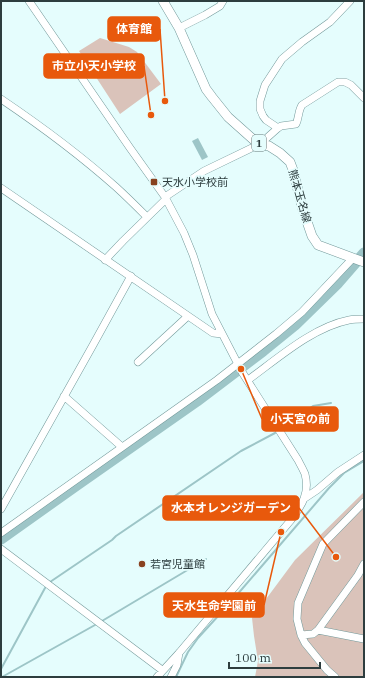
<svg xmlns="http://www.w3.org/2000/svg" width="365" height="678" viewBox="0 0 365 678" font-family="'IBM Plex Serif','Noto Sans JP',serif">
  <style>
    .green { fill: #dac3ba }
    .water { fill: #9dc5c7 }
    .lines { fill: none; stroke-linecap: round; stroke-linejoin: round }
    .stream { stroke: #9dc5c7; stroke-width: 2 }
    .river { stroke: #9dc5c7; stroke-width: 11 }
    .minor-casing { stroke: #73999a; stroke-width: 8 }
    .major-casing { stroke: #73999a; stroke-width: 10 }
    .minor { stroke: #fff; stroke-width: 7 }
    .major { stroke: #fff; stroke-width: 9 }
    .poi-dot { fill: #894220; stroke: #e5fdfd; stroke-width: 1.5 }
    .labels { text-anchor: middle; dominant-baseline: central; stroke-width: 3.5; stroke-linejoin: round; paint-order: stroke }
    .shield { fill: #e5fdfd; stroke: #647777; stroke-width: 1 }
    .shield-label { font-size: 10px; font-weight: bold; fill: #2d3d3e }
    .poi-label { font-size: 11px; fill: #2d3d3e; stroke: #e5fdfd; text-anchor: start }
    .street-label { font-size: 11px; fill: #2d3d3e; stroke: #e5fdfd }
    .leader { fill: none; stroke: #e8590c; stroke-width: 1.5 }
    .callout-dot { fill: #e8590c; stroke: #e5fdfd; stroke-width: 1.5 }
    .callout { fill: #e8590c; stroke: #e8590c; stroke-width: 1.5 }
    .callout-label { font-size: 12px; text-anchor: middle; font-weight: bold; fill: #fff }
  </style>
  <rect width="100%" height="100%" fill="#e5fdfd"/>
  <path class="green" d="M100,38L129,47L137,52L161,84L120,114L79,51Z
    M364,492V677H255L258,661L254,636L252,618L295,560Z"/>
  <path class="water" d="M198,138L208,157L202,160L192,141Z"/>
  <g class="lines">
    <path class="stream" d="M283,427L313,406L331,403
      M50,582L112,540L116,536L241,451L275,433
      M102,621L206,559
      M1,669L45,588
      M2,677L95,625
      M176,677L188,652L198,638L230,603L329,488L344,473L364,461"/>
    <path class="river" d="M1,539L77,485L197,401L263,351L295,325L338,283L364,253"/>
    <g class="minor-casing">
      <path id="minor" d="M29,1L130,148L165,197L184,233L193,255L212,314L242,372L298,460C300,464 303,469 305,474C310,493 302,505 291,520L179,653L157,677
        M179,28L205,15L220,6L223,1
        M1,99C41,126 80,155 116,187C127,197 137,207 147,217
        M278,128L266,120L263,116L260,109V101L265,85L282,59L302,42L330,22L350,1
        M1,188L213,333L222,334
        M165,197L204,171L260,144L278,128L281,126L296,124C299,118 298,111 302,105L338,82H345L351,85L364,98
        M105,260L123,241L166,199
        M138,362L188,316
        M248,380C277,359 313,327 349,320C354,319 359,319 364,319
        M64,396L122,447
        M305,498L317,490L338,472L364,455
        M1,509L93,345L131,276
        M1,533L217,380L276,334L302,312L353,258
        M1,549L162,670
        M364,564L358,575L318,630L364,639
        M301,635L313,634L318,630
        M171,677L177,665L179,653
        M335,677L327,670L305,643L301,635L297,619L298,603L323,544L364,502"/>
    </g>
    <g class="major-casing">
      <path id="major" d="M163,1L179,28L206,89L212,97L228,117L256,142L260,144L269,146L280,153L290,162L293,170L303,210L312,236L318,245L361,261L364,262"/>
    </g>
    <use href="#minor" class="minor"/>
    <use href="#major" class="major"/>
  </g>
  <g class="poi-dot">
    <rect x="150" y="178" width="8" height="8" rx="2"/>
    <circle cx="142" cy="564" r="4"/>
  </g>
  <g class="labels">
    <rect class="shield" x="252" y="135" width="14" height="16" rx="3"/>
    <g class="shield-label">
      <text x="259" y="143">1</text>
    </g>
    <g class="poi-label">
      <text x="162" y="182">天水小学校前</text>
      <text x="150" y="564">若宮児童館</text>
    </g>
    <g class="street-label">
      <text transform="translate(300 196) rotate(74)">熊本玉名線</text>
    </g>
  </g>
  <path class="leader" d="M165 101L160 29M151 115L144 66M241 369L262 419M336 557L299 508M281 532L264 605"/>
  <g class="callout-dot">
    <circle cx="165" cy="101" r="4"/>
    <circle cx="151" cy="115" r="4"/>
    <circle cx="241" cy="369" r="4"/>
    <circle cx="336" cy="557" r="4"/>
    <circle cx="281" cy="532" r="4"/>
  </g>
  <g class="callout">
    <rect x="108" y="17" width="52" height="24" rx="4"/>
    <rect x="44" y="54" width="100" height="24" rx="4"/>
    <rect x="262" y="407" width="76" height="24" rx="4"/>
    <rect x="163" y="496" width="136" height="24" rx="4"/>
    <rect x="164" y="593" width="100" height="24" rx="4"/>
  </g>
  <g class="callout-label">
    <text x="134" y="33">体育館</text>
    <text x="94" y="70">市立小天小学校</text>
    <text x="300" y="423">小天宮の前</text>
    <text x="231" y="512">水本オレンジガーデン</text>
    <text x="214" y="610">天水生命学園前</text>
  </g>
  <rect width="365" height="678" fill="none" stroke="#2d3d3e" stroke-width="4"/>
  <path d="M229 662v6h91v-6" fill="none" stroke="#2d3d3e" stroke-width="2"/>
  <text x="235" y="662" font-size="12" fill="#2d3d3e" stroke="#e5fdfd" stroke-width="3" paint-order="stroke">100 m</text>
</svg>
